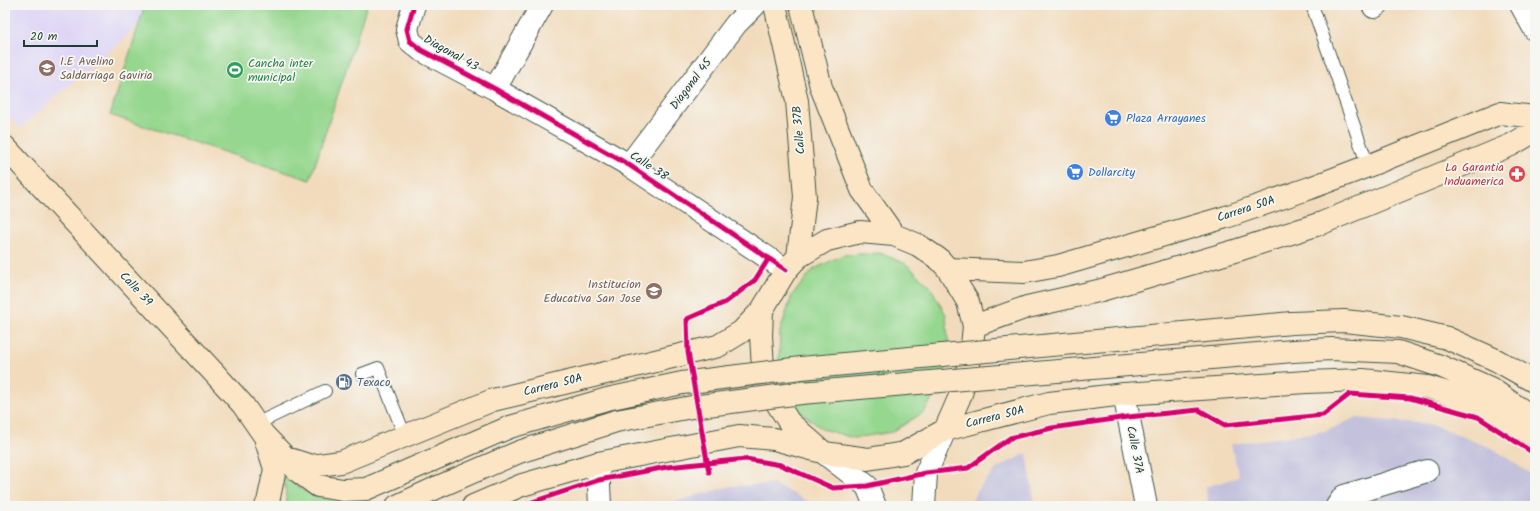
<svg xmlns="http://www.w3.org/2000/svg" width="1540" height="511" viewBox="0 0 1540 511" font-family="Kalam,sans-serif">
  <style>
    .built { fill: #ded5f6 }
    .industrial { fill: #c3c1dc }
    .green { fill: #95d78e; stroke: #5a8a61 }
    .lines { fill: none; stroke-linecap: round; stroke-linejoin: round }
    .service-casing { stroke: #3f5548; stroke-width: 14 }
    .minor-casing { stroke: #3f5548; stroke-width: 24 }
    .secondary-casing { stroke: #3f5548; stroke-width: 24 }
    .service { stroke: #fff; stroke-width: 12 }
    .minor { stroke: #fff; stroke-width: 22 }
    .secondary { stroke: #fce5c4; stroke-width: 22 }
    .secondary-bridge-casing { stroke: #3f5548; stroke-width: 24; stroke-linecap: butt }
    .secondary-bridge { stroke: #fce5c4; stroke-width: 22 }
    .cycleway-casing { stroke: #f6f6f2; stroke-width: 8 }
    .cycleway { stroke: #d6006c; stroke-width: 5 }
    .labels { text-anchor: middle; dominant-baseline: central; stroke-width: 3.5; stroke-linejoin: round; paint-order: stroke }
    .street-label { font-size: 12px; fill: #1f3d34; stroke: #f6f6f2 }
    .education-label { font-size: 12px; fill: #785e54; stroke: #f6f6f2; text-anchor: start }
    .leisure-label { font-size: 12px; fill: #27864d; stroke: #f6f6f2; text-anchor: start }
    .shop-label { font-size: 12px; fill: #366cbe; stroke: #f6f6f2; text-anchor: start }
    .health-label { font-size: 12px; fill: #be3a42; stroke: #f6f6f2; text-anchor: end }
    .service-label { font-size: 12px; fill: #4e5e75; stroke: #f6f6f2; text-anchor: start }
  </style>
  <rect width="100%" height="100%" fill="#f6f6f2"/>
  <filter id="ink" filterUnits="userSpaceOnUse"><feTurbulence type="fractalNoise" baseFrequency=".025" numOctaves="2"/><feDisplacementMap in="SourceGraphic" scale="8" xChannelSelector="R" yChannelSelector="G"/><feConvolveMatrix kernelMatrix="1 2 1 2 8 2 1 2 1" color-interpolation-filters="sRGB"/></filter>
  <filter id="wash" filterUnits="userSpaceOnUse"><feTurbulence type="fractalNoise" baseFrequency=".012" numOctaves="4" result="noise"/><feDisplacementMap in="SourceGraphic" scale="16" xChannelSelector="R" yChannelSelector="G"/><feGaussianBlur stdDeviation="0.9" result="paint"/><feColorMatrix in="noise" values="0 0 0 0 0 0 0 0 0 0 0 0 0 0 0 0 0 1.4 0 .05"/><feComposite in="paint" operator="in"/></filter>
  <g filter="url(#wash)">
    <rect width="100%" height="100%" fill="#f2dbbc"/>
    <path class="built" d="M5,5H145L139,25L20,128L5,111Z"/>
    <path class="industrial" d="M1355,418L1430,424L1494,449L1535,477V506H1209L1205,487L1239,477L1231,444L1326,431Z
      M1027,453L1035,506H969L980,487L997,468Z
      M773,484L810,502L813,506H658L731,486Z"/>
    <path class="green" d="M145,5H367L310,180L110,115Z
      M880,253L906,264L930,286L946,315L949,353L943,381L924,412L892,432L854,438L822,429L798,410L782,378L779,357L780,331L792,295L814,269L843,255Z
      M284,476C307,497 332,503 362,503L356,506H287Z"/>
  </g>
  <g filter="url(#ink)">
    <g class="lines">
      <g class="service-casing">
        <path id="service" d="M1312,5L1368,166
          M362,374L378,368L405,436
          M256,424L325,391"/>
      </g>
      <g class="minor-casing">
        <path id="minor" d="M414,5L407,29L410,41L421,50L495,89L629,165L786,270
          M1521,5L1535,30
          M1374,7L1377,5
          M495,89L542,5
          M629,165L736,24L755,5
          M1124,394L1146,506
          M824,453L867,486L875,506
          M598,463L600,506
          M924,506L926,473L945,430
          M1337,506L1344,496L1427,471"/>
      </g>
      <g class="secondary-casing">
        <path id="secondary" d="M775,5L797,101L805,197L798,257
          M801,5L821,87L862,190L894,235
          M5,147L216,375L243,405L263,434L286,458L311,466L341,462L493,400L718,346L741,332L762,310
          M860,232L894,235L918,245L940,260L948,269L968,302L974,326L971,356L961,394L945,430L904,453L868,459L824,453L789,422L764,383L761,336L762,310L786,270L798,257L827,240Z
          M948,269L1024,272L1058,266L1226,217L1310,188L1368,166L1500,113L1535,117
          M1292,323L1344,321L1401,327L1447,338L1496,360L1535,382
          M974,326L1027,307L1098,291L1238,250L1322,223L1511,145L1535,131
          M1293,351L1331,349L1398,352L1440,366L1490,388L1535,419
          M945,430L1049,403L1075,400L1124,394L1306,382L1363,380L1428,387L1482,404L1535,436
          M290,463L299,472L318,486L343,490L366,489L428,462
          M266,506L268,502L275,469L266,441
          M397,506L438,487
          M473,506L522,485L598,463L739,436L774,439L818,451"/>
      </g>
      <use href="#service" class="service"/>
      <use href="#minor" class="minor"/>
      <use href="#secondary" class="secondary"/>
      <g class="secondary-bridge-casing">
        <path id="secondary-bridge" d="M428,462L510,427L607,399L682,383L801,368L1292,323
          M438,487L519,452L616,421L692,407L801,393L1293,351"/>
      </g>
      <use href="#secondary-bridge" class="secondary-bridge"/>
      <g class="cycleway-casing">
        <path id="cycleway" d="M414,5L407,29L410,41L421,50L495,89L629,165L786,270
          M709,472L688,352L687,319L726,302L755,280L769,258
          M520,506L599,480L667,467L746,459L781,465L833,488L867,486L926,473L968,468L1010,438L1052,428L1128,417L1199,410L1225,425L1323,415L1350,394L1410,398L1478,417L1535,454"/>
      </g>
      <use href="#cycleway" class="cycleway"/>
    </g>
  </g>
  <defs>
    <g id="school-disc" transform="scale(0.9)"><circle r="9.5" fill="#8d6e63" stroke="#f6f6f2"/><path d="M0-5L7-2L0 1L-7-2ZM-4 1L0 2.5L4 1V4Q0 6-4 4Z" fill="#fff"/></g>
    <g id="stadium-disc" transform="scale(0.9)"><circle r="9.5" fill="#2e9e5b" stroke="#f6f6f2"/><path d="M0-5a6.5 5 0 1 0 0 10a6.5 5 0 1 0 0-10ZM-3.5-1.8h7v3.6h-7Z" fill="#fff"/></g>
    <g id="supermarket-disc" transform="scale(0.9)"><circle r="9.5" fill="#3f7fe0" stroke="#f6f6f2"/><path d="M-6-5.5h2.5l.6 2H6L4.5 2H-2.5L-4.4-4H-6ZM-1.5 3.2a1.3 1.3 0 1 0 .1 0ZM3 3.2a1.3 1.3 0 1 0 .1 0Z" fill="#fff"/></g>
    <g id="pharmacy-disc" transform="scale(0.9)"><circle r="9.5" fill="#e0444e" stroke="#f6f6f2"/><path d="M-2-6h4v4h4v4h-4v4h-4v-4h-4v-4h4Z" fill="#fff"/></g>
    <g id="fuel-disc" transform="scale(0.9)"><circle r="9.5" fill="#5c6f8a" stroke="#f6f6f2"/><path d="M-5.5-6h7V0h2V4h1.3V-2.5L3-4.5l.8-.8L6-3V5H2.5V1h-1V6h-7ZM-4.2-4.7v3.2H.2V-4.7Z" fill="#fff"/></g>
  </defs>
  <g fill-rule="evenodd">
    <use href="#school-disc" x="47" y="68"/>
    <use href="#stadium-disc" x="235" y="70"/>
    <use href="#supermarket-disc" x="1113" y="118"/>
    <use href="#supermarket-disc" x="1075" y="172"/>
    <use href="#pharmacy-disc" x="1517" y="174"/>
    <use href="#school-disc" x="654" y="291"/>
    <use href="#fuel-disc" x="344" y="382"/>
  </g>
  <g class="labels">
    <g class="street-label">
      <text transform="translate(451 53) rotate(29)">Diagonal 43</text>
      <text transform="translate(691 84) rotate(-53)">Diagonal 45</text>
      <text transform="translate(799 130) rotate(-95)">Calle 37B</text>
      <text transform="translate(649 166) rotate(33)">Calle 38</text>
      <text transform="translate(1246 209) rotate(-18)">Carrera 50A</text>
      <text transform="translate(136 289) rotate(47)">Calle 39</text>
      <text transform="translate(553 385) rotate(-14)">Carrera 50A</text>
      <text transform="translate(995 417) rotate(-14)">Carrera 50A</text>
      <text transform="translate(1135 450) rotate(79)">Calle 37A</text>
    </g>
    <g class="education-label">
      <text x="60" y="61">I.E Avelino<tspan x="60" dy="14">Saldarriaga Gaviria</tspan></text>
      <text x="641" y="284" text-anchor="end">Institucion<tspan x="641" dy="14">Educativa San Jose</tspan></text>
    </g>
    <g class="leisure-label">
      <text x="248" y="63">Cancha inter<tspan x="248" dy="14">municipal</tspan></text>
    </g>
    <g class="shop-label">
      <text x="1126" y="118">Plaza Arrayanes</text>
      <text x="1088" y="172">Dollarcity</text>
    </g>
    <g class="health-label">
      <text x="1504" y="167">La Garantia<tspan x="1504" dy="14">Induamerica</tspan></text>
    </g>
    <g class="service-label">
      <text x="357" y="382">Texaco</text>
    </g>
  </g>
  <rect width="1540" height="511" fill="none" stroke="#f6f6f2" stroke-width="20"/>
  <path d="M24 40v6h73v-6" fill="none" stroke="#1f3d34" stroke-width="2"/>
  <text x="30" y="40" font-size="12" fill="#1f3d34" stroke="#f6f6f2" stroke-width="3" paint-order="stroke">20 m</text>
</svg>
